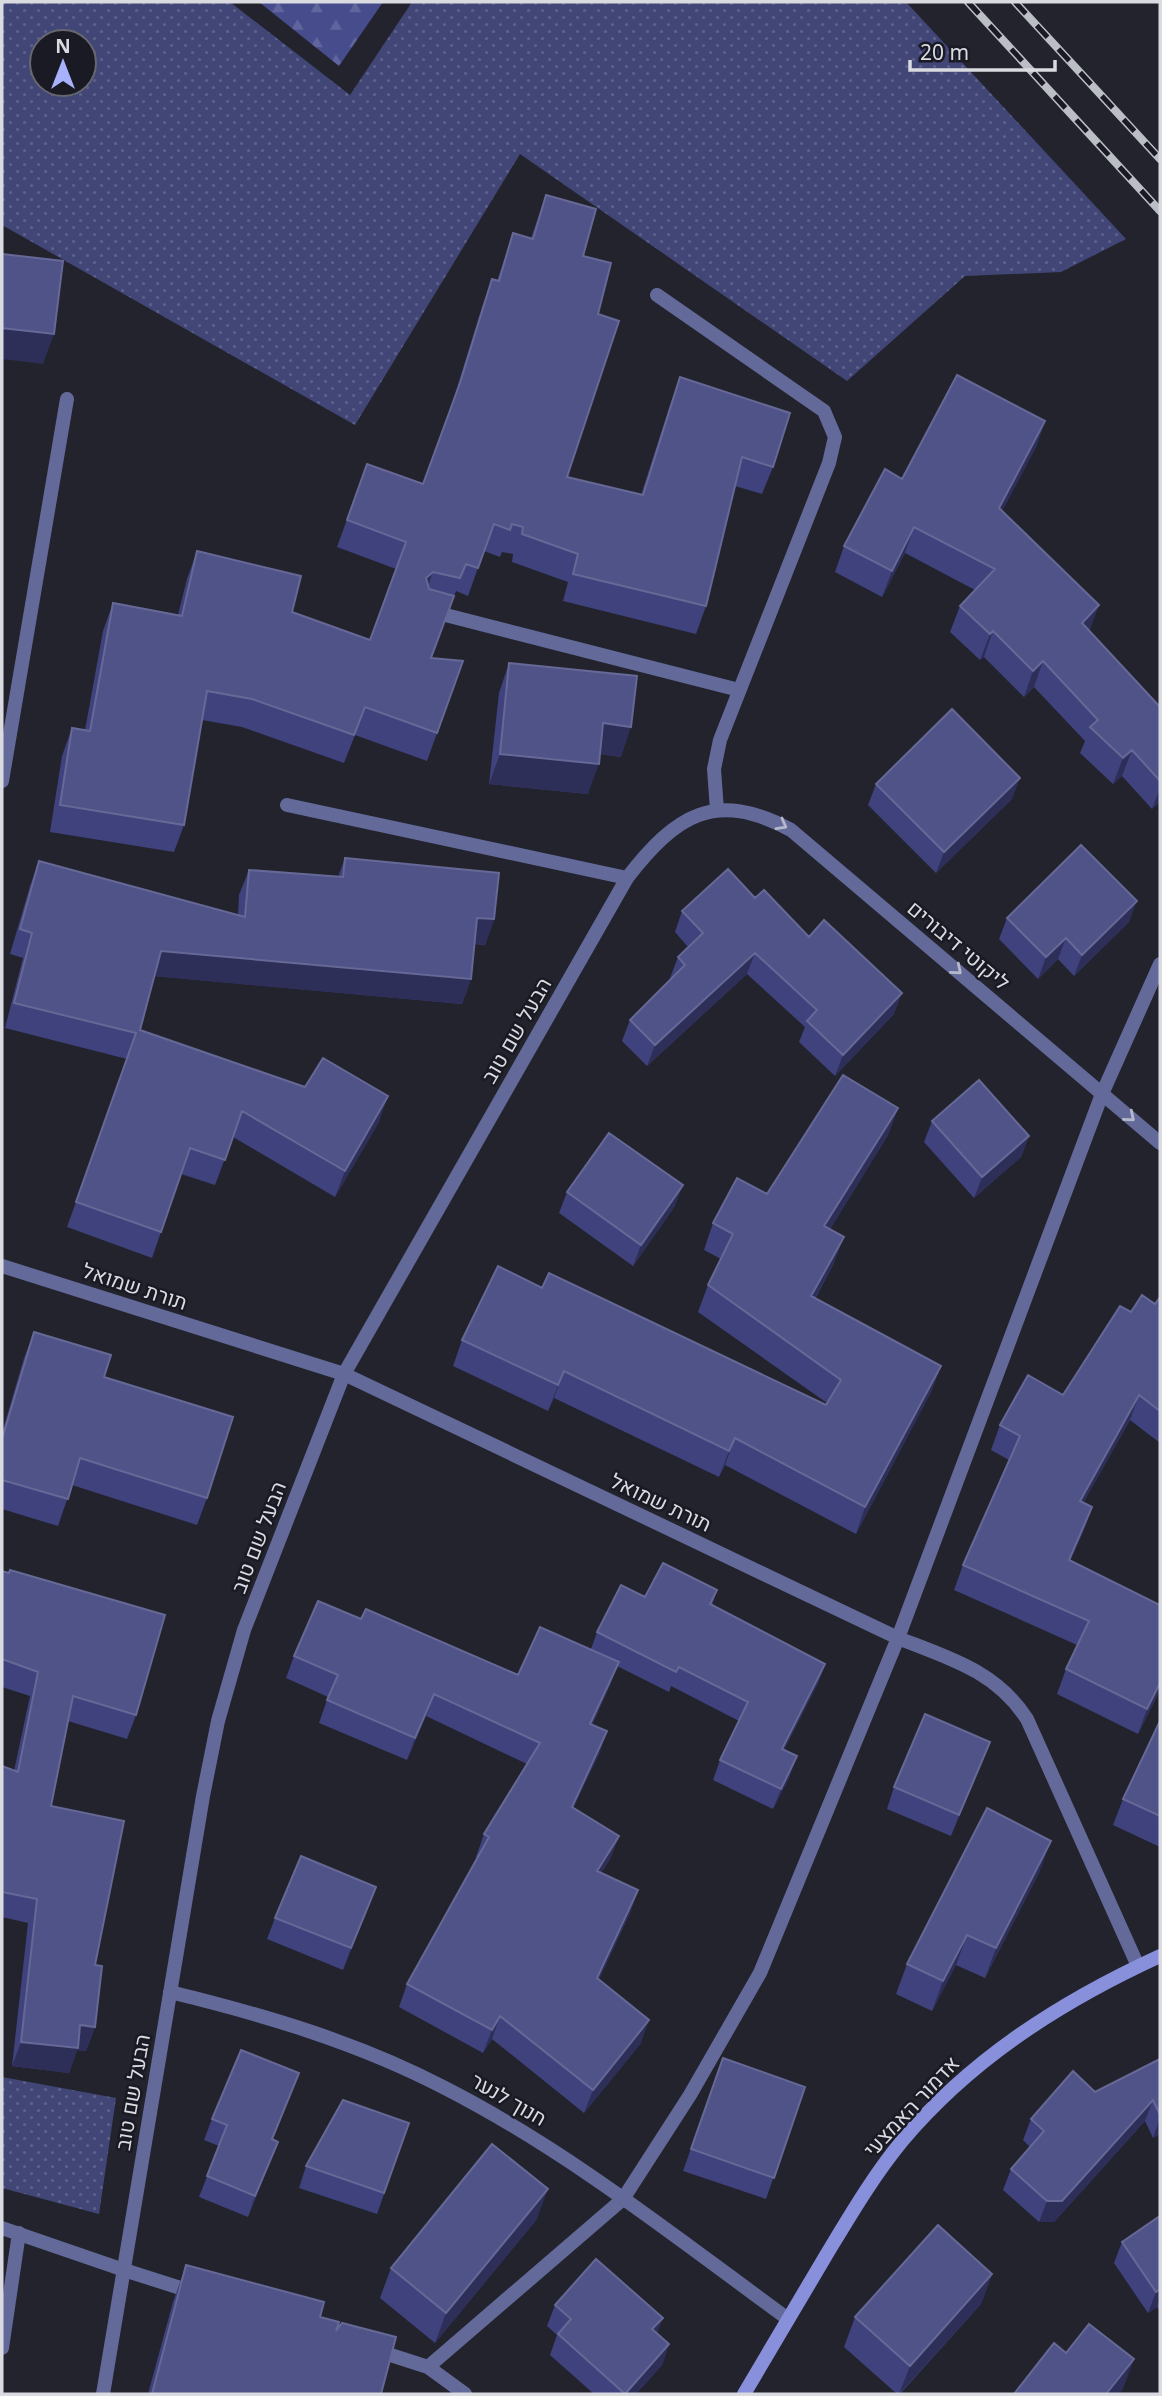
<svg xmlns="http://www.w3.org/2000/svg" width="1162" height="2396" viewBox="0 0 1162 2396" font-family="'Noto Sans',Heebo,sans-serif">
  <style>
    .grass { fill: url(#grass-dots); fill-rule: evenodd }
    .forest { fill: url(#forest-firs) }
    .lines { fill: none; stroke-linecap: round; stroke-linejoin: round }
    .service { stroke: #636a99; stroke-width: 14 }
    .minor { stroke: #636a99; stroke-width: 14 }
    .secondary { stroke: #8890dc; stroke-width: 14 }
    .rail-casing { stroke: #bcbec5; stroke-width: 8 }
    .rail { stroke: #191a23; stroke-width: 5; stroke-dasharray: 16; stroke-linecap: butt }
    .wall { fill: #40427d }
    .shaded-wall { fill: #2d2f59 }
    .building { fill: #505388; stroke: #666896; stroke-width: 2 }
    .oneway { stroke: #b6b9cb }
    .labels { text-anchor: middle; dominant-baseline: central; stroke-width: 5; stroke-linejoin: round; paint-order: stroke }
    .street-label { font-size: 21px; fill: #d9dbe1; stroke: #191a23 }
  </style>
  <defs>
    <pattern id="grass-dots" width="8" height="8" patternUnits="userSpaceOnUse" patternTransform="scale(1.75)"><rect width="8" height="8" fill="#414677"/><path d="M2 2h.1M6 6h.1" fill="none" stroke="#5c608a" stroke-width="1.8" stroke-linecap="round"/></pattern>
    <pattern id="forest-firs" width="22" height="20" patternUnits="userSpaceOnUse" patternTransform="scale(1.75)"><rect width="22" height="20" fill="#474c8d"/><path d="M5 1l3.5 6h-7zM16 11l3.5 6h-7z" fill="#61659d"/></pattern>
  </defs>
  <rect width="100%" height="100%" fill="#22232d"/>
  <path class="grass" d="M2,2H230L350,95L412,2H906L1126,239L1061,272L965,276L847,381L520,154L355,425L2,225ZM42,42H84V84H42Z
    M2,2077L116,2098L99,2214L2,2188Z"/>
  <path class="forest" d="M259,2H383L339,66Z"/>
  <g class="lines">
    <path class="service" d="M430,611L739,690
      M287,805L627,878
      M124,2270L196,2293
      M2,2348L19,2233
      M375,2350L428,2367L465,2394
      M428,2367L623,2199L690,2095L760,1973L898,1638L1102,1094L1160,964"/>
    <path class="minor" d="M657,295L824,411L835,437L829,463L720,740L714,769L717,810
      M2,781L67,399
      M2,1266L344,1374L898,1638C949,1658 996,1671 1027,1719L1138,1966
      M170,1992C265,2015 359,2043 445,2088C568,2151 677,2238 788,2319
      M2,2228L124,2270
      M103,2394L203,1796L218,1721L244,1630L344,1374L627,878C676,815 715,789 791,830L1160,1143"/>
    <path class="secondary" d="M744,2394C772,2347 800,2299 828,2252C851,2214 874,2175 902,2141C972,2058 1062,2001 1160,1956"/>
    <g class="rail-casing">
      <path id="rail" d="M968,2L1160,211
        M1015,2L1160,159"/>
    </g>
    <use href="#rail" class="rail"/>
  </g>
  <path class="wall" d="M546,195L583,256L598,314L567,477L641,495L670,405L680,377L773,467L762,494L735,486L706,606L696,634L563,601L568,582L512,562L513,554L502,552L500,557L484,551L468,596L456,591L431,658L463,661L427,761L355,735L344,763L242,727L202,720L184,825L174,852L50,832L62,756L72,728L85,730L103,631L113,603L178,615L187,579L197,551L292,612L370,640L396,569L337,547L367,464L423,484L450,410L482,307L492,279L497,281L513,233L531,238Z
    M1045,421L1036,447L1002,511L1090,630L1089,631L1160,707V802L1152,809L1122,776L1113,784L1080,753L1085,741L1034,687L1024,697L984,657L980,660L950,632L960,606L975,590L905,553L882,597L835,572L844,546L902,479Z
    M509,663L621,757L600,754L588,794L489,784L499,693Z
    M876,784L1012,799L936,873L868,805Z
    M345,858L494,919L485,945L474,944L471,979L462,1004L154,976L140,1030L379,1122L335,1197L233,1137L215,1185L181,1174L152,1258L67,1227L127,1059L5,1028L23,958L10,954L30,886L39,861L238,915L239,895L249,870L338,877Z
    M755,898L809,937L894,1014L835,1076L799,1042L805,1027L747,974L647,1066L622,1041L630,1020L671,979L670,978L678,957L688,947L675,932L682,911Z
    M1007,918L1129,922L1074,976L1058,959L1038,979L999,939Z
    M898,1108L888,1135L830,1229L834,1263L815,1299L941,1366L931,1392L856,1534L725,1465L719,1477L554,1398L548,1411L453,1366L462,1340L542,1288L826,1405L827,1403L698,1312L708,1285L721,1259L704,1250L713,1223L767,1194Z
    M932,1121L1029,1136L1021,1157L974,1198L924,1142Z
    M567,1192L675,1206L633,1266L559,1213Z
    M1160,1297V1443L1130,1420L1083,1503L1092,1507L1083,1532L1070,1561L1160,1605V1690L1138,1734L1057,1694L1066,1669L1077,1645L954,1590L963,1565L1009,1460L991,1450L1000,1425L1063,1395L1131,1312L1155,1304Z
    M34,1332L104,1377L207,1498L197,1525L72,1485L58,1526L2,1509V1433L24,1358Z
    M2,1571L136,1715L127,1739L68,1721L51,1806L95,1965V2027L86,2051L77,2050L69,2073L12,2066L28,1923L2,1917V1766L14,1771L30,1696L2,1687Z
    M717,1590L712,1605L825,1664L818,1683L784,1750L790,1776L773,1809L713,1780L720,1760L739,1721L671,1686L669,1692L617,1666L610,1685L592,1725L607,1731L599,1754L573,1808L619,1836L610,1859L601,1873L638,1890L630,1913L599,1979L641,2043L584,2113L492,2039L483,2053L399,2007L407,1984L477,1858L476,1857L484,1834L527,1764L426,1716L407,1760L319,1723L328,1697L286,1678L294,1656L361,1619L518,1675L591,1649L597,1632L645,1597Z
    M1160,1721V1847L1113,1825L1123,1799Z
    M990,1742L982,1763L951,1836L887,1809L894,1787Z
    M1040,1871L985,1978L956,1965L932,2011L896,1994L907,1964Z
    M376,1887L343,1970L267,1939L275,1918Z
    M723,2058L805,2087L766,2199L683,2171Z
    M1160,2059V2134L1153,2138L1145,2121L1054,2222H1039L1003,2190L1011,2169L1030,2147L1023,2140L1031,2119L1095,2092Z
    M291,2094L272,2139L278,2142L248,2217L199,2197L219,2146L204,2140L212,2119Z
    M409,2123L377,2214L299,2188L306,2166Z
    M1160,2216V2312L1157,2307L1148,2313L1114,2263L1122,2242Z
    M537,2219L435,2343L380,2298L391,2268Z
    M186,2265L320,2317L336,2331L381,2394H148L173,2302Z
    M992,2274L981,2304L900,2394H897L844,2347L855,2317Z
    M555,2305L657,2333L669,2344L662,2365L636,2394H594L550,2355L557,2335L547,2326Z"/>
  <path class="shaded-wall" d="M2,328L54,334L43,364L2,359Z
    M1045,421L1036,447L990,534L999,508Z
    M914,527L905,553L882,597L892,571Z
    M433,572L423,600L426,578Z
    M1099,605L1090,630L1072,648L1082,623Z
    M993,631L984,657L980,660L990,634Z
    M1043,661L1034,687L1024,697L1033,671Z
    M603,723L631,727L621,757L592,753Z
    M1132,750L1122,776L1113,784L1123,758Z
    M500,754L599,764L588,794L489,784Z
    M1020,778L1012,799L936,873L944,852Z
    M1160,788V802L1152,809Z
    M1137,901L1129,922L1074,976L1082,955Z
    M477,918L494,919L485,945L468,943Z
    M1066,938L1058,959L1038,979L1046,957Z
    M161,951L471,979L462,1004L152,976Z
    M755,953L747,974L647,1066L655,1045Z
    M902,993L894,1014L835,1076L843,1055Z
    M388,1096L379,1122L335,1197L345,1171Z
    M898,1108L888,1135L815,1253L824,1226Z
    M1029,1136L1021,1157L974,1198L982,1177Z
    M683,1185L675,1206L633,1266L641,1245Z
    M844,1237L834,1263L801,1323L811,1296Z
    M941,1366L931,1392L856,1534L865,1507Z
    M564,1371L554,1398L548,1411L558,1385Z
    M1139,1395L1130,1420L1070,1526L1080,1501Z
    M735,1438L725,1465L719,1477L729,1451Z
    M1092,1507L1083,1532L1059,1585L1069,1560Z
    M619,1662L610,1685L581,1747L590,1724Z
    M825,1664L818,1683L775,1768L782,1749Z
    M1160,1683V1690L1138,1734L1147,1709Z
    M434,1694L426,1716L407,1760L415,1738Z
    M607,1731L599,1754L563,1830L572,1807Z
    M990,1742L982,1763L951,1836L959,1815Z
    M797,1756L790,1776L773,1809L781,1789Z
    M619,1836L610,1859L588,1894L597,1871Z
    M1051,1841L1040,1871L985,1978L996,1948Z
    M376,1887L368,1908L343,1970L351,1948Z
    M638,1890L630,1913L589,2001L597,1978Z
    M967,1935L956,1965L932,2011L943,1981Z
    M500,2016L492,2039L483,2053L492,2030Z
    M649,2020L641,2043L584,2113L593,2090Z
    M80,2025L95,2027L86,2051L77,2050L69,2073L12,2066L21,2042Z
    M299,2073L291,2094L264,2160L272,2139Z
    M1153,2100L1145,2121L1054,2222H1039L1047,2201Z
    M1160,2118V2134L1153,2138Z
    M278,2142L270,2163L248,2217L255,2196Z
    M548,2189L537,2219L435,2343L446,2313Z
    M992,2274L981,2304L899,2394L910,2366Z
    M1160,2289V2297L1157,2307L1148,2313L1156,2292Z
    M663,2318L655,2339L652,2329Z
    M669,2344L662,2365L636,2394H625Z
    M1134,2359L1123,2389L1119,2394H1106Z"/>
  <path class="building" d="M546,195L596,209L583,256L611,263L598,314L619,321L567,477L643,495L680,377L790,413L773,467L742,457L706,606L573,574L578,554L522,534L523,527L512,524L510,530L494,524L478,568L466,564L460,578L433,572L426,578L429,589L454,596L431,658L463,661L437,733L365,707L354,735L252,699L207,691L184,825L60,805L72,728L90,731L113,603L182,616L197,551L301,576L292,612L370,640L406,542L347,520L367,464L423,484L460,383L492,279L499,281L513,233L533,239Z
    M2,254L63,261L54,334L2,328Z
    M957,375L1045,421L999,508L1099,605L1082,623L1160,707V781L1132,750L1123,758L1090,727L1098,720L1043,661L1033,671L993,631L990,634L960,606L995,569L914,527L892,571L844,546L885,469L902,479Z
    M509,663L637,676L631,727L603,723L599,764L500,754Z
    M952,709L1020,778L944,852L876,784Z
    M1081,845L1137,901L1082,955L1066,938L1046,957L1007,918Z
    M345,858L499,873L494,919L477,918L471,979L161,951L140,1030L305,1087L323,1058L388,1096L345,1171L242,1111L225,1160L190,1148L161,1232L76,1202L136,1033L14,1003L32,933L20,929L39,861L245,917L249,870L343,877Z
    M728,869L755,898L764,890L809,937L824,920L902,993L843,1055L807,1021L817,1010L755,953L655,1045L630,1020L685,965L678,957L703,933L682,911Z
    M843,1075L898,1108L824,1226L844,1237L811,1296L941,1366L865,1507L735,1438L729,1451L564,1371L558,1385L462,1340L498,1266L542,1288L549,1273L826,1405L841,1380L708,1285L733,1234L713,1223L737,1178L767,1194Z
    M979,1080L1029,1136L982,1177L932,1121Z
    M609,1133L683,1185L641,1245L567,1192Z
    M1142,1295L1155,1304L1160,1297V1411L1139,1395L1080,1501L1092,1507L1069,1560L1160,1605V1683L1147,1709L1066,1669L1089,1621L963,1565L1020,1436L1000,1425L1028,1375L1063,1395L1120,1306L1131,1312Z
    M34,1332L111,1355L104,1377L233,1417L207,1498L80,1458L68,1499L2,1480V1439Z
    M663,1563L717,1590L710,1604L825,1664L782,1749L797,1756L781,1789L720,1760L748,1702L679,1667L676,1672L597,1632L621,1585L645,1597Z
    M10,1570L165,1615L136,1715L73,1696L51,1806L124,1821L95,1965L102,1966L95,2027L80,2025L78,2048L21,2042L37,1899L2,1892V1766L18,1772L38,1672L2,1659V1571L9,1573Z
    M318,1601L361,1619L366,1609L518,1675L540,1627L619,1662L590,1724L607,1731L572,1807L619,1836L597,1871L638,1890L597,1978L649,2020L593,2090L500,2016L492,2030L407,1984L489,1837L484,1834L540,1743L434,1694L415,1738L327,1700L338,1675L294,1656Z
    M925,1714L990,1742L959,1815L894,1787Z
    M1160,1721V1816L1123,1799Z
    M987,1808L1051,1841L996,1948L967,1935L943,1981L907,1964Z
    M301,1856L376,1887L351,1948L275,1918Z
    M241,2050L299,2073L272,2139L278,2142L255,2196L207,2176L227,2125L212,2119Z
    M723,2058L805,2087L774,2178L691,2149Z
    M1160,2059V2115L1153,2100L1062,2201H1047L1011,2169L1044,2131L1031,2119L1073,2071L1095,2092Z
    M343,2100L409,2123L384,2193L306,2166Z
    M492,2144L548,2189L446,2313L391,2268Z
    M1160,2216V2289L1156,2292L1122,2242Z
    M938,2225L992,2274L910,2366L855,2317Z
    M596,2259L663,2318L652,2329L669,2344L625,2394L558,2334L571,2319L555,2305Z
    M186,2265L324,2302L320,2317L339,2322L336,2331L342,2323L396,2337L381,2394H152Z
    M1089,2324L1134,2359L1106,2394H1014L1054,2343L1066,2353Z"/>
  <defs><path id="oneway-chevron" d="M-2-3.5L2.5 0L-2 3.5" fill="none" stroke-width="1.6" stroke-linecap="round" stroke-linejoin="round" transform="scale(1.75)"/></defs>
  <g class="oneway">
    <use href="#oneway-chevron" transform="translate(782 825) rotate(29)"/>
    <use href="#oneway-chevron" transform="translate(957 970) rotate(40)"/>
    <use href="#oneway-chevron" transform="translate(1130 1117) rotate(40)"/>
  </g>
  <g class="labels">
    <g class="street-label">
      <text transform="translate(959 945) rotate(40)">ליקוטי דיבורים</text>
      <text transform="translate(516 1030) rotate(-60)">הבעל שם טוב</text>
      <text transform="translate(135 1286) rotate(18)">תורת שמואל</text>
      <text transform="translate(661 1502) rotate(25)">תורת שמואל</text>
      <text transform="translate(258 1537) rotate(-69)">הבעל שם טוב</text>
      <text transform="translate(132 2092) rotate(-80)">הבעל שם טוב</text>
      <text transform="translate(509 2099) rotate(30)">חנוך לנער</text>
      <text transform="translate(911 2106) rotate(-47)">אדמור האמצעי</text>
    </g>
  </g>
  <rect width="1162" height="2396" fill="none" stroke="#d9dbe1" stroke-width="7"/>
  <g transform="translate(63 63)"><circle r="33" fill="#191a23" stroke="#66676f" stroke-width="2"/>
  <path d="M0-5L12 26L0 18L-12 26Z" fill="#a7b1fc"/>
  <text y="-10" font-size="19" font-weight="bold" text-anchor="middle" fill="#d9dbe1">N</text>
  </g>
  <path d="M910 60v10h145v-10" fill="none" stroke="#d9dbe1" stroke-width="3.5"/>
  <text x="920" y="60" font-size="21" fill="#d9dbe1" stroke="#191a23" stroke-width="5" paint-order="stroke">20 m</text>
</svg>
